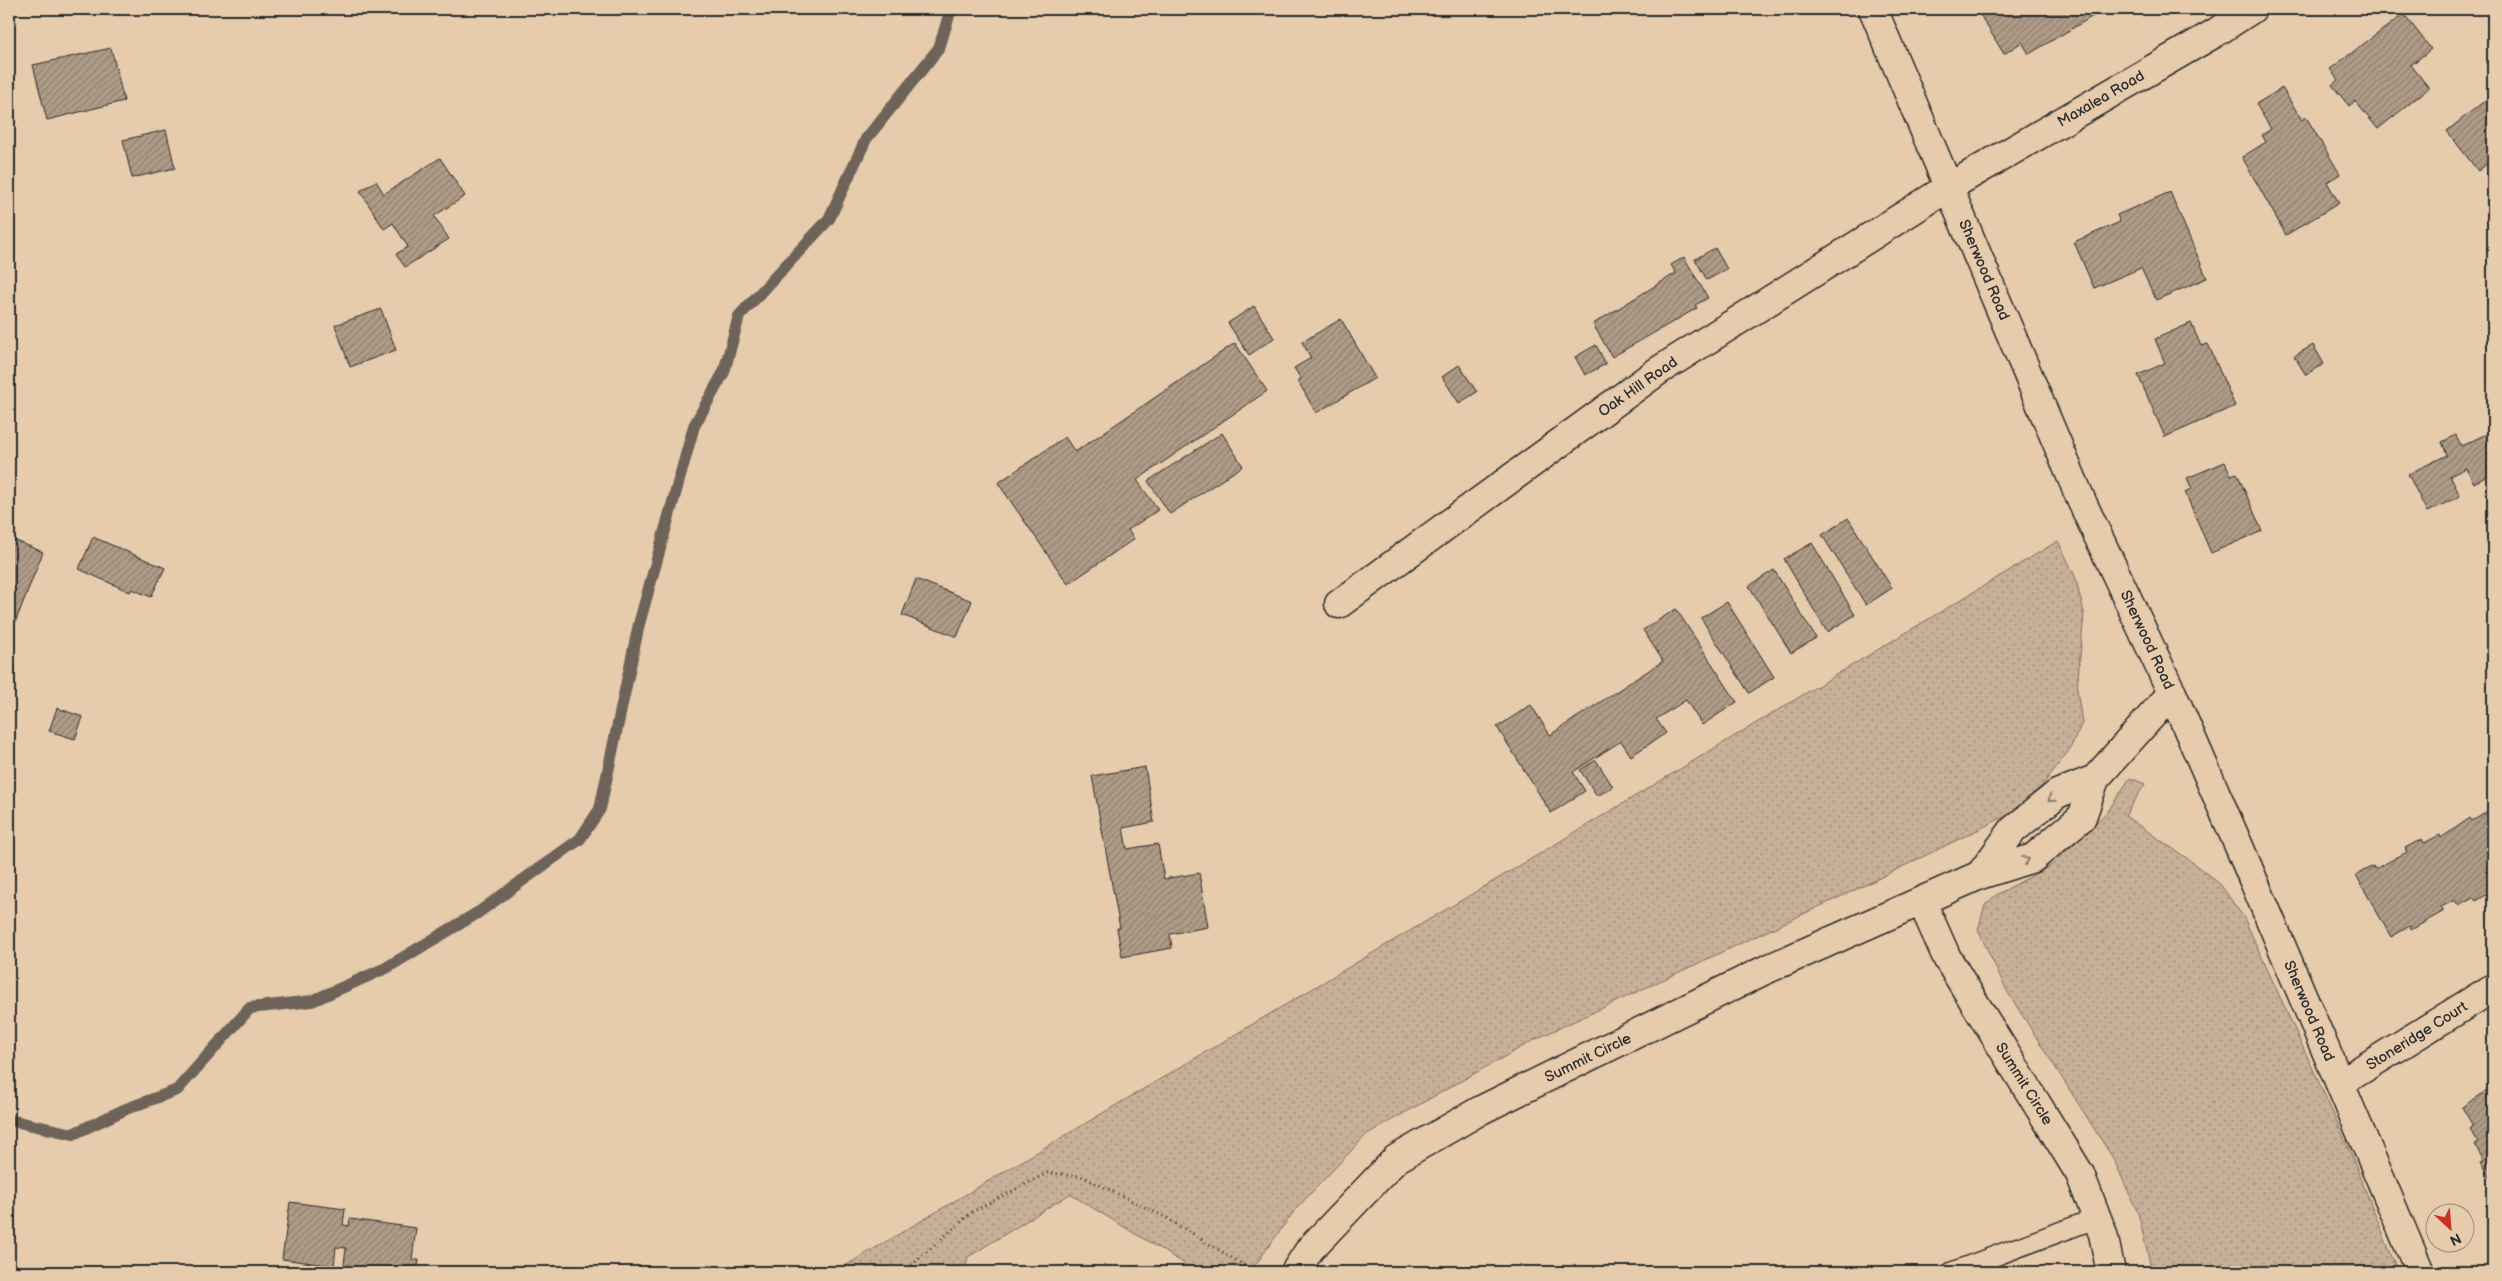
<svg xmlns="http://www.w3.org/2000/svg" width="2502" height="1281" viewBox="0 0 2502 1281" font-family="'Balsamiq Sans',sans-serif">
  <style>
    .park { fill: url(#park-dots); stroke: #796e62 }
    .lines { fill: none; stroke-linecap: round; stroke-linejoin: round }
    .stream { stroke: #6e6459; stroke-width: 12 }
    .building { fill: url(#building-hatch); stroke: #2b2b2b }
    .service-casing { stroke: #2b2b2b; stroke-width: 22 }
    .minor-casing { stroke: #2b2b2b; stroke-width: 31 }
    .path { stroke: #2b2b2b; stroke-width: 3; stroke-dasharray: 1 4; stroke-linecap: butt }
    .service { stroke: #e6cbad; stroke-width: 19 }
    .minor { stroke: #e6cbad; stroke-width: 28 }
    .oneway { stroke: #887b6c }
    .labels { text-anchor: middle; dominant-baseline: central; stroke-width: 4; stroke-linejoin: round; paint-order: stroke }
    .street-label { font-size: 15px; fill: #2b2b2b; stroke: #e6cbad }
  </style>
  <defs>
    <pattern id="park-dots" width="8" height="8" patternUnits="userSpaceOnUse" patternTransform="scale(1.25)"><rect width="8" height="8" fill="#c7b098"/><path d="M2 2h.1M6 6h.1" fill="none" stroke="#a28f7c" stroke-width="1.8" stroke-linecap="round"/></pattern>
    <pattern id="building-hatch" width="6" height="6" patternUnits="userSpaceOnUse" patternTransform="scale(1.25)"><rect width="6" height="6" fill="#af9c87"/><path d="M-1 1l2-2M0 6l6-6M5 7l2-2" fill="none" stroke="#8f7f6f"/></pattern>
  </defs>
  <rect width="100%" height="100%" fill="#e6cbad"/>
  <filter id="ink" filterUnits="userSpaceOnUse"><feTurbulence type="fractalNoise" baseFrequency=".02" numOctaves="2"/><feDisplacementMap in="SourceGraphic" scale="10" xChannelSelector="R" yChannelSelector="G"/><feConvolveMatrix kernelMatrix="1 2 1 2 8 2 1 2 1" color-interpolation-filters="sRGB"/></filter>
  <g filter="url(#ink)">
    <path class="park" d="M2058,541L2075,576L2084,613L2077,689L2082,723L2070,749L2041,787L2006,816L1859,888L1534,1040L1367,1134L1295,1210L1250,1272H1198L1070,1194L968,1257L964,1272H835L1531,859Z
      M2130,778L2145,784L2125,816L2188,859L2220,884L2244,918L2347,1144L2398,1272H2152L2138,1213L2114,1160L2007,991L1978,930L1985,905L1996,895L2052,865L2108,811Z"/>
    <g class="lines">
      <path class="stream" d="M9,1120L73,1134L126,1109L177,1090L250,1008L312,1001L386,968L479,912L580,839L600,809L639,624L694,426L724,372L739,316L829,219L866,139L939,48L951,9"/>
    </g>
    <path class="building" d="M1988,9H2105L2029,54L2022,42L2004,54L1979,13Z
      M2404,14L2431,49L2411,65L2429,88L2378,129L2355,101L2349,106L2332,85L2338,80L2330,69Z
      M111,48L124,101L47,120L33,65Z
      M2282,88L2302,120L2306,117L2340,174L2327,182L2339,203L2286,235L2242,157L2266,142L2262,135L2271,129L2256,104Z
      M2488,98L2493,105V159L2478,171L2447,131Z
      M166,130L175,168L132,178L123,140Z
      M440,158L465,196L434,216L449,239L405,267L396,254L408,247L393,223L384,229L360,191L376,181L384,194Z
      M2170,192L2207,278L2156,300L2141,268L2094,288L2074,242L2120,222L2117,215Z
      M1715,248L1727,269L1707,280L1695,259Z
      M1684,257L1708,298L1695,305L1697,308L1612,357L1593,324L1676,273L1671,265Z
      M1254,306L1274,338L1249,355L1228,323Z
      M381,309L396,350L350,367L335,325Z
      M1341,319L1375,378L1316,413L1298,381L1301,379L1294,368L1311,358L1302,342Z
      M2191,323L2201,346L2208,344L2235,406L2165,437L2138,375L2165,363L2155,339Z
      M1235,343L1267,391L1137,480L1158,510L1128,530L1134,539L1068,584L998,483L1065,437L1075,452Z
      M1596,345L1606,364L1585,375L1575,357Z
      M2313,345L2324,364L2306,375L2294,356Z
      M1459,365L1477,392L1459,403L1442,377Z
      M2493,431V473L2474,483L2466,468L2450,476L2460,496L2427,512L2408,474L2447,455L2442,442L2456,435L2461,446Z
      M1222,433L1243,466L1170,514L1148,481Z
      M2225,462L2231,475L2237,473L2262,531L2211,553L2185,492L2192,489L2187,478Z
      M1848,518L1892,588L1866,605L1822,535Z
      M93,537L165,568L151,597L132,589L130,592L79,569Z
      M9,538L43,552L9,638Z
      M1812,543L1855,615L1827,632L1784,559Z
      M1774,570L1816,638L1791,653L1749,586Z
      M916,579L972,601L957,637L902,615Z
      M1727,602L1774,677L1749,693L1701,618Z
      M1676,609L1737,702L1702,725L1686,700L1656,719L1666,733L1631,756L1621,741L1573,772L1585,791L1551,813L1497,727L1531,705L1550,735L1663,661L1643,630Z
      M57,708L83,717L75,739L49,731Z
      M1596,760L1613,787L1597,796L1580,770Z
      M1145,767L1154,822L1123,828L1127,849L1158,844L1164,879L1199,873L1208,927L1170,934L1172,948L1122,957L1117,928H1120L1092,776Z
      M2493,806V885L2490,887L2493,891L2476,901L2473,897L2458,905L2455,900L2441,907L2444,911L2411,930L2410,926L2391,937L2356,875L2373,866L2375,869L2407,852L2405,848L2422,839L2424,843L2440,835L2441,838L2470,818L2472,821L2492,809L2491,807Z
      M2493,1087V1182L2481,1162L2484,1161L2475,1145L2479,1143L2470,1129L2473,1126L2462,1107Z
      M290,1202L345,1209L343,1225L349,1226L350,1219L416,1228L412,1260H419L417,1272H343L346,1248L336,1247L334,1266L282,1259Z"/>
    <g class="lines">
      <g class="service-casing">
        <path id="service" d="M1952,1272L2097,1218"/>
      </g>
      <g class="minor-casing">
        <path id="minor" d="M1873,9L2082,502L2172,693L2241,851L2420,1272
          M1339,604L1658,371L1949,187L2215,33L2252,9
          M1980,875L2013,830L2057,794L2095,779
          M1922,902L1947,958L2080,1174L2103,1234L2111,1272
          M2340,1083L2493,988
          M1295,1272L1310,1249L1396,1159L1481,1110L1763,971L1980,875L2033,858L2082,817L2095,779L2172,693"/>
      </g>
      <path class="path" d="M904,1272L972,1212L1047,1173L1081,1176L1165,1217L1255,1272"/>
      <use href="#service" class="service"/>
      <use href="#minor" class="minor"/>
    </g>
    <defs><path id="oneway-chevron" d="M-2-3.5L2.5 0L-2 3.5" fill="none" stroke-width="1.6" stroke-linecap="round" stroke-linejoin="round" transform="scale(1.25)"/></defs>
    <g class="oneway">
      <use href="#oneway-chevron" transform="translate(2051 799) rotate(141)"/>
      <use href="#oneway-chevron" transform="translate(2026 860) rotate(-20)"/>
    </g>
  </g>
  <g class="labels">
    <g class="street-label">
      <text transform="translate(2101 99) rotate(-30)">Maxalea Road</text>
      <text transform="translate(1984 270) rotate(67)">Sherwood Road</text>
      <text transform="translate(1638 387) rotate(-35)">Oak Hill Road</text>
      <text transform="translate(2147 640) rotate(65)">Sherwood Road</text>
      <text transform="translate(2309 1011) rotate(67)">Sherwood Road</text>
      <text transform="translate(2417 1036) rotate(-32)">Stoneridge Court</text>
      <text transform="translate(1588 1058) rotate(-26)">Summit Circle</text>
      <text transform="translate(2024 1084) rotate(58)">Summit Circle</text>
    </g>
  </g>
  <rect width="2502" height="1281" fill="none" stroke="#e6cbad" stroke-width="30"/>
  <rect x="15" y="15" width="2472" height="1251" fill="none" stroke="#2b2b2b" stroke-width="2" filter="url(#ink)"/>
  <g transform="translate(2450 1228) rotate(154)"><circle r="24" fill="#e6cbad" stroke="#9b8b79"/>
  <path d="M0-4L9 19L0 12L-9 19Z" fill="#c8321e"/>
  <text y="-8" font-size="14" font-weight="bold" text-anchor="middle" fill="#2b2b2b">N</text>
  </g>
</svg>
